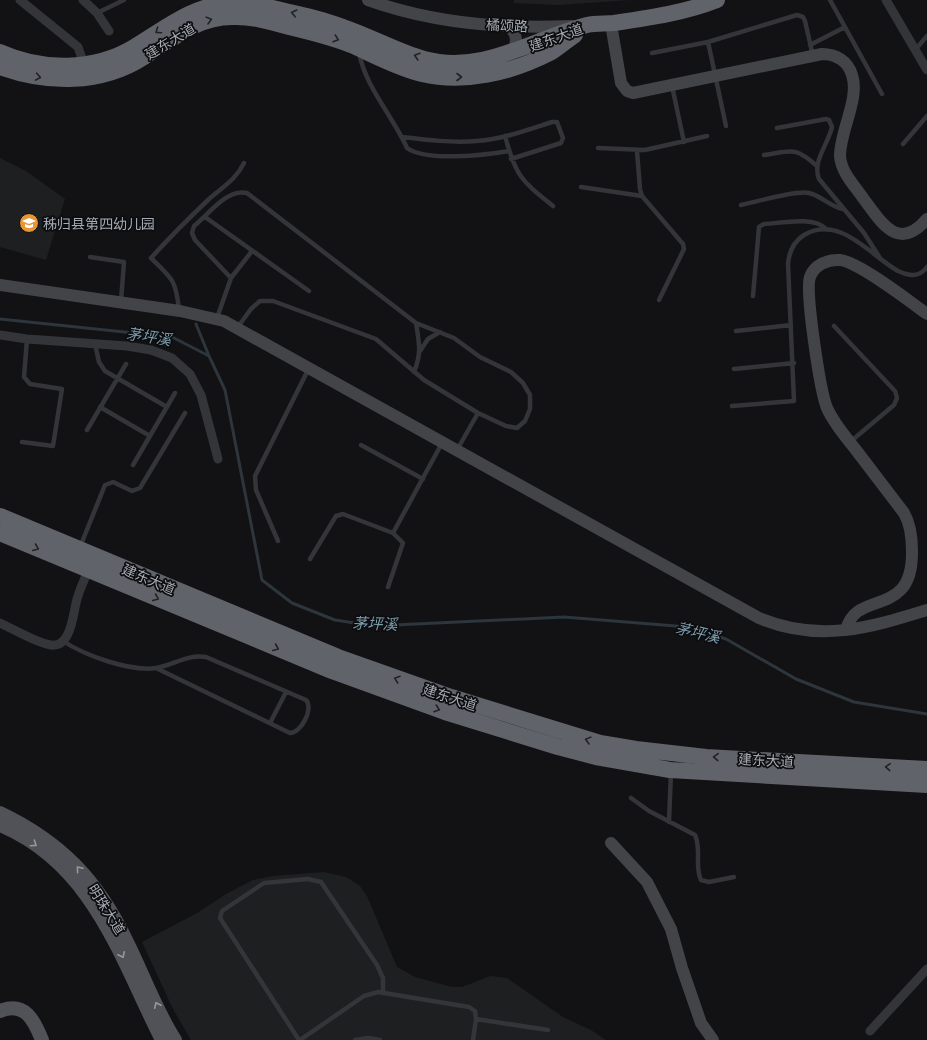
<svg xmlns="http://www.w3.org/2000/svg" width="927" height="1040" viewBox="0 0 927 1040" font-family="'Exo 2','Noto Sans SC',sans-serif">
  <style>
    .built { fill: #1e1f21 }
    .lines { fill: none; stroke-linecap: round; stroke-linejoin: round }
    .stream { stroke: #2c363c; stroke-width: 3 }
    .lane { stroke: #333539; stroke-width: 4.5 }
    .street { stroke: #333539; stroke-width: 9 }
    .secondary { stroke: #424448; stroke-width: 12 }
    .primary { stroke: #505257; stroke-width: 14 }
    .highway { stroke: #606369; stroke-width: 16 }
    .oneway { stroke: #222226 }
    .oneway2 { stroke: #9399a1 }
    .labels { text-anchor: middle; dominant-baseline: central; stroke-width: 3.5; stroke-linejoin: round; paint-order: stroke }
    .street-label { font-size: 14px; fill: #a4abb4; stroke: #0d0d0f }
    .poi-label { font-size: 14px; fill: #a4abb4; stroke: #0d0d0f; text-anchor: start }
    .water-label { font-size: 15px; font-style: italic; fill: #7d9dad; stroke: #0d0d0f }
  </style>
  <rect width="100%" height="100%" fill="#121214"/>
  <path class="built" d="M514,0H631L558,5L514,3Z
    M0,158L26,171L65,199L46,260L0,247Z
    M324,872L346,877L360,886L367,896L397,967L415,977L452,987H462L490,976L507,978L563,1017L591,1030L606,1040H191L173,1009L142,942L197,913L226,894L253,880L273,876Z"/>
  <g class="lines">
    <path class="stream" d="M0,319L172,337L209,356L225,390L262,580L292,603L335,620L374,626L564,617L688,627L726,639L796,679L854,702L927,714
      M196,324L209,356"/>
    <path class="lane" d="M830,0L882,94
      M97,13L124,0
      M708,42L726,126
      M810,45L845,27
      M915,50L927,36
      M359,52C365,87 393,116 407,148C426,162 486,155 509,151
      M652,53L708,42L797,15L803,17L805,21L813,56
      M672,86L684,142
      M777,128L826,119L829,120L832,127C828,145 812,161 819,179L864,233L880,258
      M505,136C516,177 521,180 553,206
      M402,137C427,140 452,143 477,141C503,139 527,130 552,122H557L563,138L561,143L511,159
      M903,144L927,116
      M598,148L645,150L707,136
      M637,151L640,189L642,196L683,244L684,249L659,300
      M764,155C793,151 794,146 817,166
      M581,187L642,196
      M741,205C756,202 796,190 809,193C822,196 830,207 843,209
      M205,217L309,291
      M90,257L124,262L121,301
      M231,278L252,251
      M753,296L759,227L764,224C782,223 814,216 826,229
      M179,310C176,280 172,278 151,258C169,238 188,219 208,200C222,187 235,181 244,163
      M217,318L231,278L195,240L192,233L194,226C209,214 227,188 247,193L416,323L454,338L480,357L511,372L523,383L530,395V409L525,421L517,428L506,426L478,413L424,380L376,339L273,301H260L251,309L237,328
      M834,326L895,391L897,398L894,405L850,442
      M736,331L791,325
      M95,344L99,362L105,371L167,407
      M420,351L428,339L440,332
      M734,369L794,363
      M414,372C422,353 419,343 416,323
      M732,406L794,401L788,264C789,252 793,242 804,235C839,214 870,255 898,271C909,276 919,278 927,267
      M100,407L150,436
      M87,430L126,364
      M22,442L53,446L62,389L30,384L24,377L27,339
      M361,445L423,479
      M457,450L478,413
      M133,465L175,393
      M393,533L442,443
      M278,541L256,490L255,476L308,370
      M80,547L105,485L113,482L132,491L140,488L185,413
      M310,559L336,516L343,514L393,533L403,543L388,587
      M63,641C84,655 130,672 156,668C174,665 187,654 206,657L306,700C314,709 301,733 290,733L156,668
      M270,723L286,692
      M631,798L649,811L695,835C702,851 694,865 701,880L709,882L734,877
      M669,822L671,772
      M476,1019L548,1030
      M299,1040L220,918L222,911L264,883L308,879L321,882L377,965L383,978V992
      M300,1040L364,996L378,992L469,1007L475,1011L476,1019L473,1040
      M355,1040L368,1038L380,1040"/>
    <path class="street" d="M20,0L78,47L85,67
      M83,0L97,13L109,31
      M886,0L927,70
      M0,335L27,339L127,346L151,350L172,358L190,374L201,395L218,459
      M0,623C13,629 39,644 51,645C73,648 73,608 78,596C81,586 86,576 90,567
      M870,1031L927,969"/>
    <path class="secondary" d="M368,0C432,23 505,29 572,26
      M611,24L621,83L627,91L633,93L822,54C836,54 848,61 852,75C860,98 840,131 840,156C841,172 854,185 863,198C881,222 898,253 927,219
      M507,25C518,33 519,45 509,54
      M0,285L180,311L224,321L759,618C819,643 869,628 927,610
      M846,630C856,588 913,620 912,551C912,538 911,525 904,513C888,492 872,471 856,450C846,437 834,424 827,408C820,391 805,291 810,277C814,265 828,259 840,260C859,262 909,301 927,314
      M611,843L647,882L671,929L682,968L701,1023L713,1040"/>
    <path class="primary" d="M0,813C61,842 98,881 127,942C143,974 155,1009 175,1040
      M0,825C93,864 120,957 162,1040
      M0,1011C25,1001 34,1020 42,1040"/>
    <path class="highway" d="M0,52C42,71 94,71 134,47C166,28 191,6 229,3C247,2 264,6 281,10C302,15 323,19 343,27C370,36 396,51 424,59C483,75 532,39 587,25C596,23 605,24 614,23C648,18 684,13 717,0
      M0,67C47,84 101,85 144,57C172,39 197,17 232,17C252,16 270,22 289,27C310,32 331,37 351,45C374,55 397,68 422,74C464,84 511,73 550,53C558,48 566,41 575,35
      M0,516L338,657L451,697L600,743L636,749L706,757L927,769
      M0,533L332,671L445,712L558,747L596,757L670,770L927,785"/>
  </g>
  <defs><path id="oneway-chevron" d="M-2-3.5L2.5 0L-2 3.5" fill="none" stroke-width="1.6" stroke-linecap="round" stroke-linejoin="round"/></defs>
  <g class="oneway">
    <use href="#oneway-chevron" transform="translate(294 13) rotate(-167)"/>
    <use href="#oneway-chevron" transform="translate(209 20) rotate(-15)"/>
    <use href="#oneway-chevron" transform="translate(158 31) rotate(146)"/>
    <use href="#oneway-chevron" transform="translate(336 39) rotate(19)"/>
    <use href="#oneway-chevron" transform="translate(417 56) rotate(-162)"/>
    <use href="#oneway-chevron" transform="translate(38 77) rotate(10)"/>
    <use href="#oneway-chevron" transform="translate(459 77)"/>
    <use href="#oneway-chevron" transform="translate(36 548) rotate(23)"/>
    <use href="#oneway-chevron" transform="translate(156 598) rotate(23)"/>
    <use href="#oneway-chevron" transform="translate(276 648) rotate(23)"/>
    <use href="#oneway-chevron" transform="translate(397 679) rotate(-161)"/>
    <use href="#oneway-chevron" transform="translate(437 709) rotate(19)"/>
    <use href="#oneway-chevron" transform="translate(588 740) rotate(-165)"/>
    <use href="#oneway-chevron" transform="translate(716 757) rotate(-177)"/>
    <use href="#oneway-chevron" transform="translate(888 767) rotate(-177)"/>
  </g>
  <g class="oneway2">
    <use href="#oneway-chevron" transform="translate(34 844) rotate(34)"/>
    <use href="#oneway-chevron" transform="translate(79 869) rotate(-130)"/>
    <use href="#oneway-chevron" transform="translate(122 955) rotate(65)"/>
    <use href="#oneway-chevron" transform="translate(157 1005) rotate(-115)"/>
  </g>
  <defs>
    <g id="school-disc" transform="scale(1)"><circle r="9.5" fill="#e89536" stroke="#0d0d0f"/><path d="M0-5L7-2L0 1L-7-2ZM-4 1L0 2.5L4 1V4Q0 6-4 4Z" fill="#fff"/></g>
  </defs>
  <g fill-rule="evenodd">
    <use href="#school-disc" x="29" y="223"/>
  </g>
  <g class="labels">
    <g class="street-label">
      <text transform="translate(507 25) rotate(3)">橘颂路</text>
      <text transform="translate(556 37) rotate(-20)">建东大道</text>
      <text transform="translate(170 41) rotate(-31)">建东大道</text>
      <text transform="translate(149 579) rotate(23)">建东大道</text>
      <text transform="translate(450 697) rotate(18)">建东大道</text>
      <text transform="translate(766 760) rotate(3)">建东大道</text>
      <text transform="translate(107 909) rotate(58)">明珠大道</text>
    </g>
    <g class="poi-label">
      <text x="43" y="223">秭归县第四幼儿园</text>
    </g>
    <g class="water-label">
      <text transform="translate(149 336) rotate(9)">茅坪溪</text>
      <text transform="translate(375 623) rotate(2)">茅坪溪</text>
      <text transform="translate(698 632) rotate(13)">茅坪溪</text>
    </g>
  </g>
</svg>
